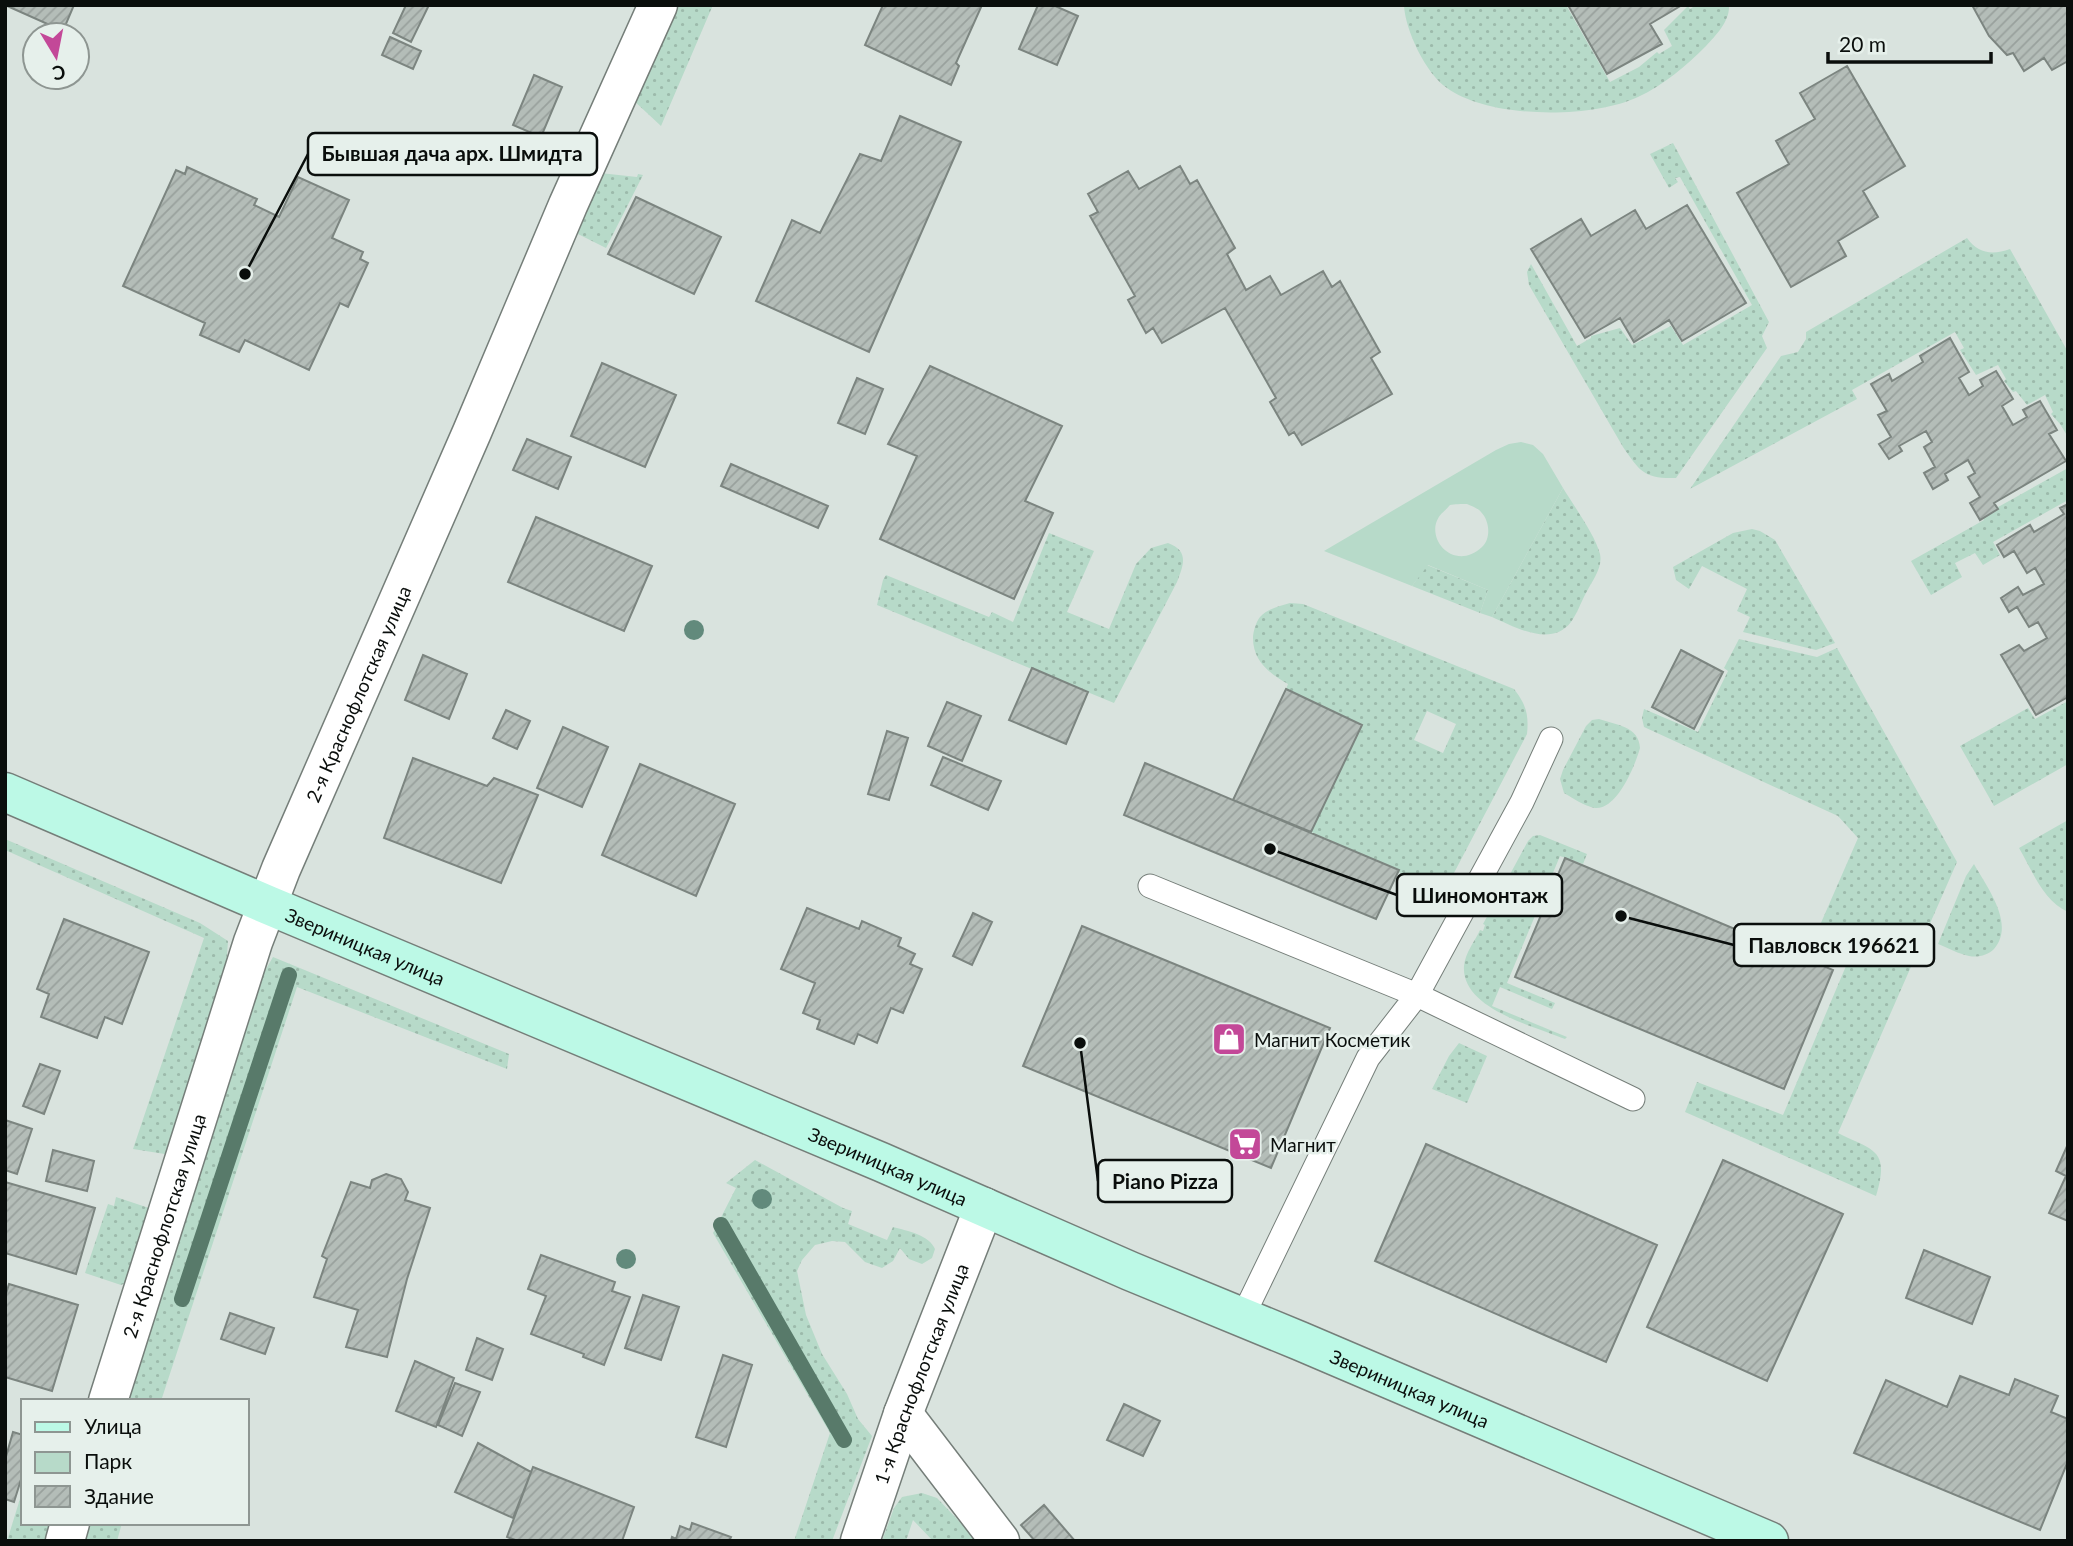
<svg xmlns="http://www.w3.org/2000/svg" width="2073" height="1546" viewBox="0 0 2073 1546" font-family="Lato,sans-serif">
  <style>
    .grass { fill: url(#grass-dots); fill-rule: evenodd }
    .park { fill: #b7dac9; fill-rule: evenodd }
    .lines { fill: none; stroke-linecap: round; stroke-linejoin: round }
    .stream { stroke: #587a6a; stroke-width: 16 }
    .building { fill: url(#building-hatch); stroke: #7c8580; stroke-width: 2 }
    .lane-casing { stroke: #757e79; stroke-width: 25 }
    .street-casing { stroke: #757e79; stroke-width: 41 }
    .secondary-casing { stroke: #757e79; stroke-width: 41 }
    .lane { stroke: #fff; stroke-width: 23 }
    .street { stroke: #fff; stroke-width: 38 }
    .secondary { stroke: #bcf9e6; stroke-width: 38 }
    .tree { fill: #628a7c }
    .labels { text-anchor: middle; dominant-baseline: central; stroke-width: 5; stroke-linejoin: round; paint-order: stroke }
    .street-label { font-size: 19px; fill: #0a0e0c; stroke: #e6f0eb }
    .poi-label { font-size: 19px; fill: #0a0e0c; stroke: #e6f0eb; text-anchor: start }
    .leader { fill: none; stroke: #0a0e0c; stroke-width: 2.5 }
    .callout-dot { fill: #0a0e0c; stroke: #e6f0eb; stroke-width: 2.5 }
    .callout { fill: #e6f0eb; stroke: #0a0e0c; stroke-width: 2.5 }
    .callout-label { font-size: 21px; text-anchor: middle; font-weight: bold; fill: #0a0e0c }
  </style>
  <defs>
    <pattern id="grass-dots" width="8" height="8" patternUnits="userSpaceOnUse" patternTransform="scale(1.75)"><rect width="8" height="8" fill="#b7dac9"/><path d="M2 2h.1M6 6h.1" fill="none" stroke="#9cbaab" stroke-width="1.8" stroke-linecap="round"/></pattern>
    <pattern id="building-hatch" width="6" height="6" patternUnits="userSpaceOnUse" patternTransform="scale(1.75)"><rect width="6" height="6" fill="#b4bdb8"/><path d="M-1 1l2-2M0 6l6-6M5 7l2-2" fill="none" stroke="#99a19d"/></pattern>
  </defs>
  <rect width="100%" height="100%" fill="#d9e3de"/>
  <path class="grass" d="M675,5H713L661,126L632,99Z
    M1404,5H1566L1610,82L1639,67L1657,52L1659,54L1672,46L1664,30L1688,6L1690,9L1696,5H1729C1730,21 1716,35 1706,46C1686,66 1664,85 1638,97C1591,119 1490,119 1447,88C1426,74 1405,30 1404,5Z
    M1673,143L1769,322L1762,336L1767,348L1676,478C1645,479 1640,472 1623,447L1529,285L1527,272L1531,264L1577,346L1591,338V336L1620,328L1632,345L1671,326L1683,345L1752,305L1680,177L1675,178L1678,182L1669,188L1650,154Z
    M600,173L637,177L638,174L643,175L606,248L578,234Z
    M1967,238C1978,254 1993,255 2010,249L2068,352V437L2060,424L2051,414L2053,412L2045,395L2027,405L2016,391L2013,392L2004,381L2006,379L1998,365L1976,375L1960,350L1964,348L1955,332L1852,390L1857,399L1690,489L1781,356L1798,352L1806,339V332Z
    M2068,468V500L1993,542L2000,555L1983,565L1975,553L1955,563L1962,577L1931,595L1911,561L1984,520L1982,516Z
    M1563,488C1574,506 1595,535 1600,554C1603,568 1592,581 1586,593C1581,602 1577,614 1571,622C1551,648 1515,627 1492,617Z
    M1752,529L1760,531L1775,540L1835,643L1816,650L1743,632L1750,617L1737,611L1747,589L1702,566L1689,589L1676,580L1673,567L1733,533Z
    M1049,533L1094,551L1067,612L1109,629L1136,564L1151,548L1168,543C1190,551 1183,566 1177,582L1114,703L877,605L883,580L886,575L989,617L992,612L1013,622Z
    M1427,565L1488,590L1480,613L1412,586Z
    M1290,603L1303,604L1514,689C1526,704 1529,715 1527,734L1445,890L1398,872V870L1311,832L1362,725L1286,689L1288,684C1269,673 1253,661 1253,638C1253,632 1256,622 1260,617C1267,609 1279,606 1290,603ZM1427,711L1456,724L1443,753L1414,740Z
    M1739,639L1817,657L1837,648L1957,862L1838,1133C1874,1151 1890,1149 1876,1196L1685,1112L1697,1082L1783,1115L1846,966L1810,948L1858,838L1838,816L1644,727L1642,718L1644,709L1698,732L1728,671L1724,668Z
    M2068,701V764L1994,806L1960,746L2028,708L2035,719Z
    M1599,719C1616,725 1639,726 1640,748C1635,766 1617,810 1595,808C1584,806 1573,798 1564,793L1560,779L1563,770L1586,726L1592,720Z
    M2068,820V912C2043,901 2032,870 2019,848Z
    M1540,835L1587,854L1583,864L1560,856L1507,983L1555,1003L1552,1009L1500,987L1492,1006L1567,1037L1565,1039C1534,1026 1461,1009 1464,966C1465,953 1475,941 1480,930L1483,931L1485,925L1483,924L1528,841L1533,836Z
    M5,839L200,923L228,941L226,969L171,1155L133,1149L204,938L5,850Z
    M1974,864C1986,886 2016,924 1994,949C1988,955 1978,958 1969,956C1959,954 1948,948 1938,944L1966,876Z
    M273,957L509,1054L507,1069L297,987L161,1401H125L256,986Z
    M1459,1043L1487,1056L1467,1103L1432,1089L1449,1056Z
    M755,1160L843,1208L852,1211L848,1224L887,1240L893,1227C908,1231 929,1235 935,1249L932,1258L922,1264L909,1259L900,1248L893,1261L882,1268L865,1262L845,1242L832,1241L815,1245L802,1260L797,1271L806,1315L822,1354L847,1394L858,1419L872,1436L832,1541H794L830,1433L713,1233L736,1188L726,1183Z
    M116,1197L152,1209L128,1282L121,1285L85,1273L108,1204L114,1206Z
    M23,1489V1523H55L49,1541H7Z
    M922,1493L937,1498L978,1541H933L913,1520L906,1541H882L894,1508L902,1497Z
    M86,1523H122L117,1541H84Z"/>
  <path class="park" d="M1521,442L1533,445L1543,454L1563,488L1492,617L1480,613L1488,590L1428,565L1412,586L1324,551L1496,450L1509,444ZM1467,504C1471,506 1478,508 1481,512C1490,521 1491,539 1482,547C1453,574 1421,535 1442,513C1443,513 1449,506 1450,505C1454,504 1462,504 1467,504Z"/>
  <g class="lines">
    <path class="stream" d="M721,1225L844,1440
      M182,1299L289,975"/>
  </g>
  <path class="building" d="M5,5H74L63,31Z
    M406,5H429L411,42L393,33Z
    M883,5H982L956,63L959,66L951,85L865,45Z
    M1038,5H1053L1078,16L1057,65L1019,49Z
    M1568,5H1682L1650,24L1662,44L1607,74Z
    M1972,5H2068V61L2052,70L2044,58L2024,71L2013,53L2007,55L1989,36Z
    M390,37L421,51L413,69L382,55Z
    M1847,66L1905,166L1863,191L1878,217L1838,241L1846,256L1791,287L1737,193L1789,164L1776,141L1815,119L1800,93Z
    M534,75L562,87L541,137L513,125Z
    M900,116L961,142L869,352L756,301L792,220L820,233L860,154L881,161Z
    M1180,166L1190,184L1197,180L1235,248L1227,254L1246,290L1270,276L1281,295L1323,271L1332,287L1340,281L1380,352L1371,358L1392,394L1302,445L1294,432L1289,435L1270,402L1276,398L1225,308L1162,343L1153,328L1146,333L1128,300L1135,296L1090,216L1098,212L1088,194L1128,171L1139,189Z
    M187,167L257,199L254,205L279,217L298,177L349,200L332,238L363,252L360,259L368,263L348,307L340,303L309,370L245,340L239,352L200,335L205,323L123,286L176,170L185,174Z
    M636,197L721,237L694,294L608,254Z
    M1687,205L1746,303L1682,341L1669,320L1634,342L1620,318L1585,338L1531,249L1581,219L1591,236L1635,210L1646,229Z
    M1950,338L1969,372L1959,378L1969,395L1983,386L1980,380L1996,371L2013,399L2002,406L2013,425L2027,417L2023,410L2040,401L2057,430L2049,434L2066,461L1994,503L1998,509L1980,520L1970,503L1980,497L1968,477L1975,473L1968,460L1945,474L1948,480L1933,489L1924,473L1935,467L1924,447L1932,442L1926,431L1899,446L1902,451L1889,459L1879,444L1891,437L1878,415L1887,411L1871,384L1889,374L1892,381L1923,362L1920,356Z
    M602,363L676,395L645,467L571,436Z
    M930,366L1062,426L1025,501L1053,513L1014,599L880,539L917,456L888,444Z
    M857,378L883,389L865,434L838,423Z
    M527,439L571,457L558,489L513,470Z
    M731,464L828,506L818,528L721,486Z
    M2068,504V697L2036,715L2001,655L2019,645L2024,651L2047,638L2038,622L2029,627L2017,607L2009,612L2001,598L2018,587L2023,595L2044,584L2035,568L2027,573L2014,551L2004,557L1997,545L2030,525L2034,532L2064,514L2060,508Z
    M536,517L652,566L624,631L508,582Z
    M1681,650L1723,672L1694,729L1652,707Z
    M423,655L467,674L449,719L405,700Z
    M1032,668L1088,692L1066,744L1009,720Z
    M1286,689L1362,725L1311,832L1233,800Z
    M947,702L981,716L962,761L928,746Z
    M506,710L530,721L517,749L493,738Z
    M563,727L608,747L582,807L537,788Z
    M887,731L908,738L889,800L868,794Z
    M943,757L1001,781L988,810L931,785Z
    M413,758L487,786L494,778L538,795L501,883L384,838Z
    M1145,763L1399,870L1376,919L1124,815Z
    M640,764L735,804L696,896L602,855Z
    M1565,858L1833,970L1784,1089L1515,977Z
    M807,908L859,929L862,921L901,938L898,946L915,954L910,964L922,969L903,1013L891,1008L877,1043L858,1034L854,1044L817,1029L820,1020L803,1013L815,983L781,969Z
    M973,913L992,922L972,965L953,956Z
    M64,919L149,952L122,1024L105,1017L97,1038L41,1017L49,994L37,989Z
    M1082,926L1330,1028L1271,1168L1023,1066Z
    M40,1064L60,1071L44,1114L23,1106Z
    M5,1120L32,1129L17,1174L5,1170Z
    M1426,1144L1657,1245L1606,1362L1375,1261Z
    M2068,1144V1221L2049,1213L2066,1176L2056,1171Z
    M53,1150L94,1161L87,1191L46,1181Z
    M1723,1160L1843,1214L1767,1381L1647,1327Z
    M386,1174L401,1179L408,1192L405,1200L430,1208L407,1279L387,1357L346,1347L358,1310L314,1297L327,1259L322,1256L351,1182L370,1188L372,1180Z
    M5,1182L95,1208L76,1274L5,1253Z
    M1924,1250L1990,1277L1972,1324L1906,1298Z
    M541,1255L615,1282L612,1291L630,1297L604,1365L583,1357L584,1354L531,1334L546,1296L528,1289Z
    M9,1284L78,1305L52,1391L5,1377V1297Z
    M643,1295L679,1307L661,1360L625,1348Z
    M230,1313L274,1328L265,1354L221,1339Z
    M477,1338L503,1349L492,1380L466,1370Z
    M723,1355L752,1365L726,1447L696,1437Z
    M415,1361L454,1378L436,1427L396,1411Z
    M1960,1376L2009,1395L2015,1379L2058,1396L2051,1412L2068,1419V1461L2040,1530L1854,1453L1886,1380L1947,1407Z
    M455,1383L480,1392L462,1436L438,1425Z
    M1124,1404L1160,1421L1143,1456L1107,1440Z
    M13,1432L23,1435V1473L14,1502L5,1499V1460Z
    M478,1443L531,1472L513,1518L455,1492Z
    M533,1467L634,1507L622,1541H518L507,1537Z
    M1044,1505L1075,1541H1035L1021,1525Z
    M692,1523L731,1537L729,1541H671L672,1537L676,1539L680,1526L690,1530Z"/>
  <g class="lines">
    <g class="lane-casing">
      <path id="lane" d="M1150,886L1417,995L1633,1099
        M1242,1318L1368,1058L1417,995L1522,802L1551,739"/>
    </g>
    <g class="street-casing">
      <g id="street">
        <path id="s1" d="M108,1401L253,942L281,869L472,432L568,205L658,5"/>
        <path d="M903,1414L1000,1541"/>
        <path d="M65,1541L70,1523"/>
        <path id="s2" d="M860,1541L903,1414L984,1207"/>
      </g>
    </g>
    <g class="secondary-casing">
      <g id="secondary">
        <path id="s3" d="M5,792L268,905L881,1162L1130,1271L1300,1341L1769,1541"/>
      </g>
    </g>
    <use href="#lane" class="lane"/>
    <use href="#street" class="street"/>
    <use href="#secondary" class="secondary"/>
  </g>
  <g class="tree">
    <circle cx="694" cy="630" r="10"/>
    <circle cx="762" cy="1199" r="10"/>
    <circle cx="626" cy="1259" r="10"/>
  </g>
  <defs>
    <g id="shop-square" transform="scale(1.75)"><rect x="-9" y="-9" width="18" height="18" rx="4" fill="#c34898" stroke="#e6f0eb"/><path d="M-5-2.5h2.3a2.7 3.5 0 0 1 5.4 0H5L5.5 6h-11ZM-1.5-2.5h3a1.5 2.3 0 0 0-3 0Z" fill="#fff"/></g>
    <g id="supermarket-square" transform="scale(1.75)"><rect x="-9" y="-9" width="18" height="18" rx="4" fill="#c34898" stroke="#e6f0eb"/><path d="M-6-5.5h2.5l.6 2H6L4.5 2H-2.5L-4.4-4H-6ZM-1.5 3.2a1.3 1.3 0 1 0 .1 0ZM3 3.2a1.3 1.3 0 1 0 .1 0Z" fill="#fff"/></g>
  </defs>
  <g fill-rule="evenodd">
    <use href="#shop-square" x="1229" y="1039"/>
    <use href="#supermarket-square" x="1245" y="1144"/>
  </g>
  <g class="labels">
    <g class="street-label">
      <text stroke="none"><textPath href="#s1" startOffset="751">2-я Краснофлотская улица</textPath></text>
      <text stroke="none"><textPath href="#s3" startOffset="392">Звериницкая улица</textPath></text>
      <text stroke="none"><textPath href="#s3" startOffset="959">Звериницкая улица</textPath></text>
      <text stroke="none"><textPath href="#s1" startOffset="184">2-я Краснофлотская улица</textPath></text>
      <text stroke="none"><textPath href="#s2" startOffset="178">1-я Краснофлотская улица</textPath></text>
      <text stroke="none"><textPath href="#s3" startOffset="1526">Звериницкая улица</textPath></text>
    </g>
    <g class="poi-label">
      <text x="1254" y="1039">Магнит Косметик</text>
      <text x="1270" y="1144">Магнит</text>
    </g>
  </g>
  <path class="leader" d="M245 274L308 154M1270 849L1397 895M1621 916L1734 945M1080 1043L1098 1181"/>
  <g class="callout-dot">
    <circle cx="245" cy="274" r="7"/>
    <circle cx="1270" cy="849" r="7"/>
    <circle cx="1621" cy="916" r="7"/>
    <circle cx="1080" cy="1043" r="7"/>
  </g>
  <g class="callout">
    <rect x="308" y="133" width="289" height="42" rx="7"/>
    <rect x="1397" y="874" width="165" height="42" rx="7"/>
    <rect x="1734" y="924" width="200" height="42" rx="7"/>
    <rect x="1098" y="1160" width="134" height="42" rx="7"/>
  </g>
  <g class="callout-label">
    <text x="452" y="161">Бывшая дача арх. Шмидта</text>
    <text x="1480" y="903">Шиномонтаж</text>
    <text x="1834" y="953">Павловск 196621</text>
    <text x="1165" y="1189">Piano Pizza</text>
  </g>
  <rect width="2073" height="1546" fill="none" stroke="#0a0e0c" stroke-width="14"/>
  <rect x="21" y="1399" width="228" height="126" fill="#e6f0eb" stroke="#8e9692" stroke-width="2"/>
  <rect x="35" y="1422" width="35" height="10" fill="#bcf9e6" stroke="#8e9692" stroke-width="2"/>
  <text x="84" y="1434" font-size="21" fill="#0a0e0c">Улица</text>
  <rect x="35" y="1452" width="35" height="21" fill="#b7dac9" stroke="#8e9692" stroke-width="2"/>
  <text x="84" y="1469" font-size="21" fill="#0a0e0c">Парк</text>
  <rect x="35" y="1486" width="35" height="21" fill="url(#building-hatch)" stroke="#8e9692" stroke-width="2"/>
  <text x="84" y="1504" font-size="21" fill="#0a0e0c">Здание</text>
  <g transform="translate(56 56) rotate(170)"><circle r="33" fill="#e6f0eb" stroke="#8e9692" stroke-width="2"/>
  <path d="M0-5L12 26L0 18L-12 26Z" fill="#c34898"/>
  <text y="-10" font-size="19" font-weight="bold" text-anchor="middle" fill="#0a0e0c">С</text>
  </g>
  <path d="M1828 52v10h163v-10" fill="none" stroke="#0a0e0c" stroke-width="3.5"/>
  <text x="1839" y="52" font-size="21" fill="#0a0e0c" stroke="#e6f0eb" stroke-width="5" paint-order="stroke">20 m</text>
</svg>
